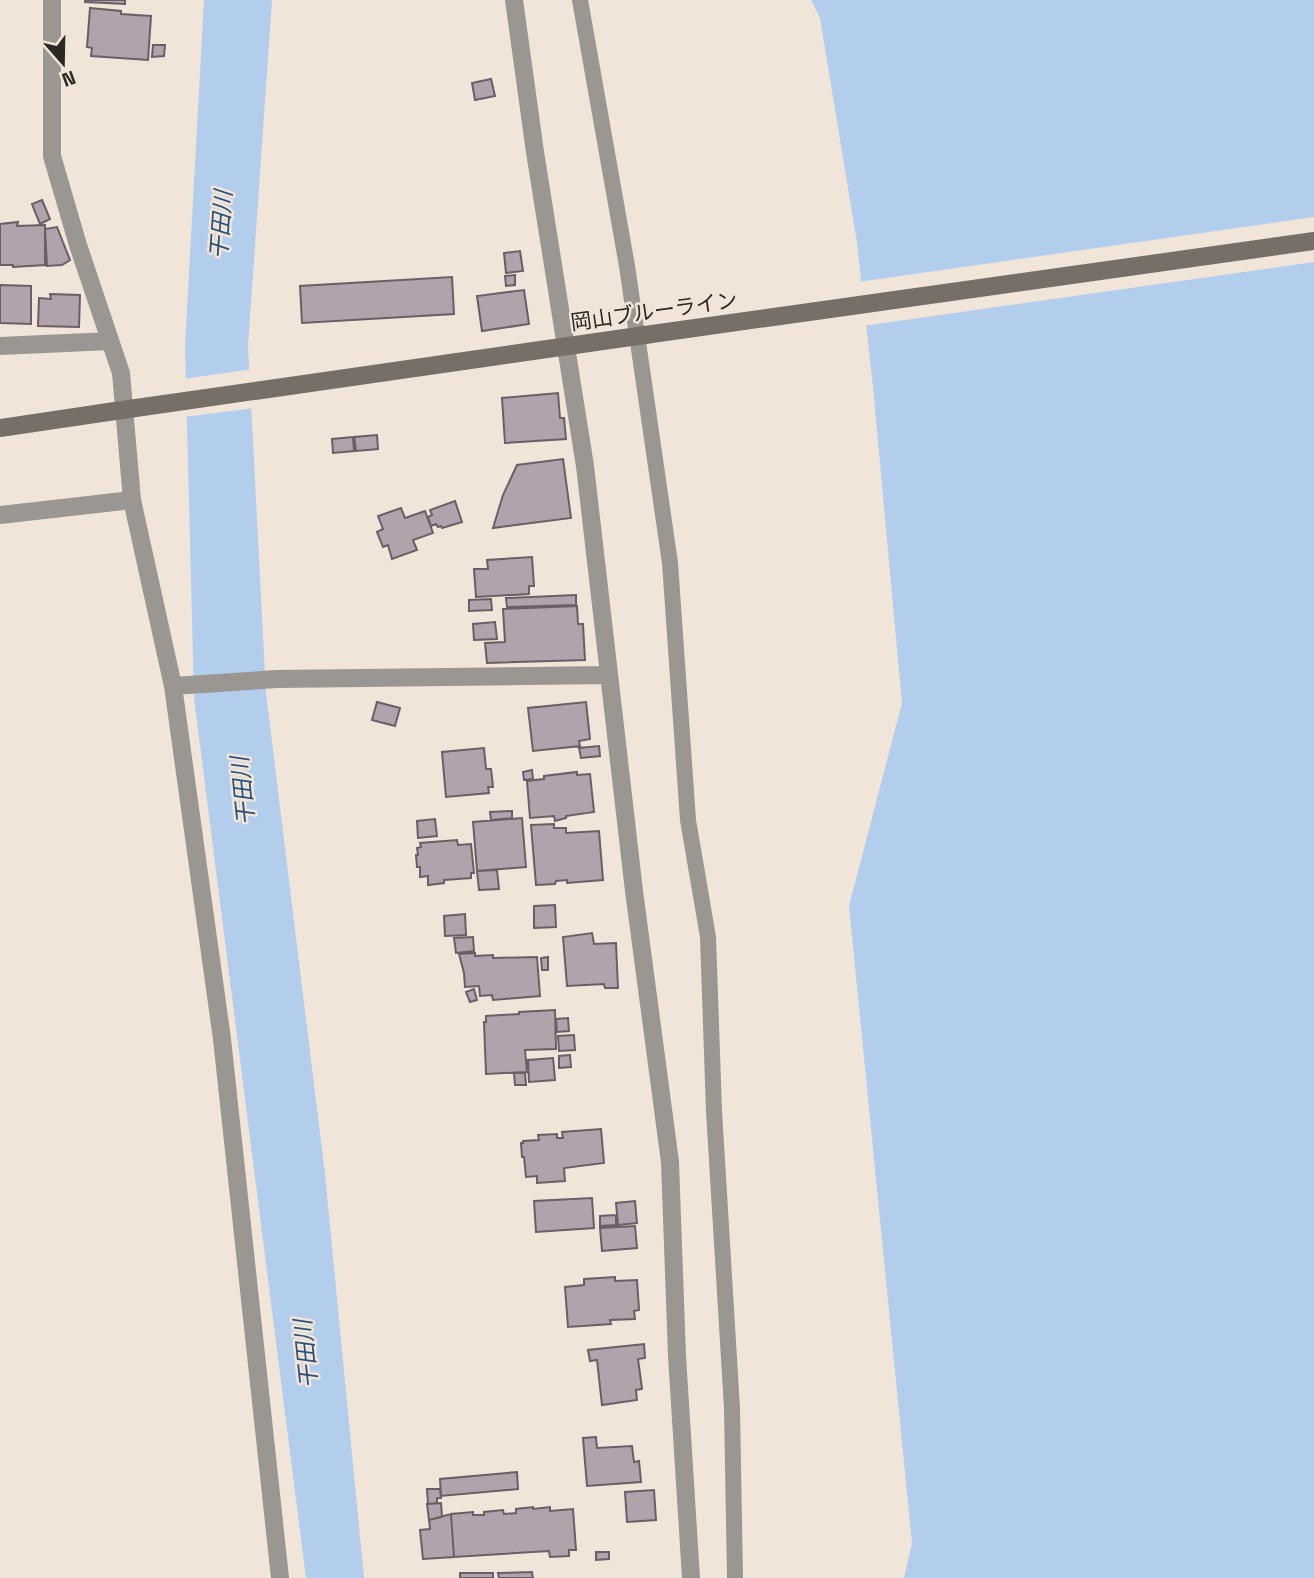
<svg xmlns="http://www.w3.org/2000/svg" width="1314" height="1578" viewBox="0 0 1314 1578" font-family="'Space Grotesk','Noto Sans JP',sans-serif">
  <style>
    .water { fill: #b3cded }
    .pier { fill: #f0e5d8 }
    .building { fill: #b1a3ab; stroke: #6b5e66; stroke-width: 2 }
    .lines { fill: none; stroke-linecap: round; stroke-linejoin: round }
    .lane { stroke: #9a9691; stroke-width: 16 }
    .street { stroke: #9a9691; stroke-width: 18 }
    .secondary { stroke: #766f68; stroke-width: 18 }
    .secondary-bridge { stroke: #766f68; stroke-width: 18 }
    .labels { text-anchor: middle; dominant-baseline: central; stroke-width: 5; stroke-linejoin: round; paint-order: stroke }
    .street-label { font-size: 21px; fill: #2c2823; stroke: #f0e5d8 }
    .water-label { font-size: 23px; font-style: italic; fill: #2a4f79; stroke: #f0e5d8 }
  </style>
  <rect width="100%" height="100%" fill="#f0e5d8"/>
  <path class="water" d="M204,0H272L248,346L266,693L325,1174L364,1578H306L194,698L185,346Z
    M811,0H1314V1578H904L912,1543L849,906L902,703L873,387L857,243L820,18Z"/>
  <path class="pier" d="M1314,217V262L863,326L858,282Z
    M253,369L255,408L184,417L183,379Z"/>
  <path class="building" d="M85,0H125V4L85,2Z
    M90,8L121,11V14L151,16L148,60L91,56L92,48L87,47Z
    M153,45H165L164,56L152,57Z
    M491,79L495,96L475,100L472,83Z
    M42,200L50,219L40,224L32,204Z
    M18,222L17,226L45,225V265L13,267V265H0V224Z
    M57,227L70,260L62,265L47,266L45,229Z
    M520,251L523,271L506,273L504,253Z
    M515,275V285L506,286L505,276Z
    M452,277L454,314L302,323L300,286Z
    M0,285L31,286V324L0,323Z
    M524,290L529,324L482,331L477,296Z
    M50,294L80,295L79,327L38,326L39,298L51,299Z
    M558,393L560,418H564L566,439L505,443L502,398Z
    M377,435L378,449L356,451L354,437Z
    M353,437L354,451L333,453L332,439Z
    M563,459L571,518L493,528L503,495L517,465Z
    M455,501L462,522L442,528L441,526L438,527L436,524L431,526L428,517L432,515L430,510Z
    M401,508L405,518L425,511L433,533L413,540L417,550L392,559L388,545L383,547L377,532L383,529L378,516Z
    M532,557L534,586H529V594L476,597L474,569H488L487,560Z
    M576,595V605L507,607L506,598Z
    M491,599L492,610L469,611V600Z
    M577,606L578,624H583L585,660L487,663L485,643L505,642L503,609Z
    M495,622L497,639L474,640L473,624Z
    M377,702L400,708L395,726L372,720Z
    M586,702L590,739L579,741L580,746L533,751L528,708Z
    M599,746L600,756L581,758L579,748Z
    M484,748L486,769H491L493,787H488L489,793L446,797L442,752Z
    M532,770L533,779L524,780L523,772Z
    M577,772V775L590,774L594,812L566,816V818L555,821L554,816L530,818L527,781L544,779V776Z
    M512,811V818L491,820L490,812Z
    M522,818L526,867L477,871L473,822Z
    M435,819L437,836L418,838L417,821Z
    M554,824V828H566V833L599,831L603,880L567,883V880L556,881L555,884L536,885L531,825Z
    M457,840L458,845L471,844L474,873H471V878L444,880V883L428,885V876L420,877V867H417L416,855H418L417,848L421,847L420,843Z
    M497,870L499,889L479,890L477,871Z
    M555,905L556,927L534,928V906Z
    M465,914L466,935L445,936L444,916Z
    M592,933L594,944L616,943L618,988H605L604,984L567,986L563,937Z
    M473,937L474,951L456,953L454,938Z
    M475,953V956L493,955V958L537,957L540,996L493,1000L492,995L480,996L479,986L465,987L464,973L459,954Z
    M548,957V970H542L541,958Z
    M474,989L477,1000L470,1002L466,992Z
    M555,1010L556,1049L525,1050L527,1072L486,1074L484,1022H486V1016L519,1014V1012Z
    M568,1018L569,1031L557,1032L556,1019Z
    M574,1035L575,1050L559,1051L558,1036Z
    M570,1055L571,1067L559,1068V1056Z
    M553,1058L555,1080L529,1082L528,1060Z
    M514,1073H525L526,1085H515Z
    M601,1129L604,1163L564,1168L565,1181L537,1183V1176L526,1177L524,1157H522L521,1143H523V1141L539,1140L538,1135L557,1134V1138H563L562,1132Z
    M592,1198L594,1228L536,1232L534,1201Z
    M635,1201L637,1223L618,1225L616,1203Z
    M616,1215V1225L600,1226V1216Z
    M635,1226L637,1248L602,1251L600,1228Z
    M615,1277V1281L637,1280L639,1310L634,1311L635,1319L610,1320L611,1324L568,1327L565,1287L584,1285V1279Z
    M644,1344L645,1358L638,1359L642,1389L636,1390L637,1400L602,1405L597,1360L590,1361L588,1350Z
    M596,1437L597,1448L632,1446L634,1462L639,1461L641,1482L587,1486L583,1438Z
    M517,1472L518,1489L441,1496L440,1479Z
    M427,1489H440L441,1498H437V1503L428,1504Z
    M654,1490L656,1520L627,1522L625,1492Z
    M441,1503L442,1517L429,1520L427,1504Z
    M533,1507V1509L550,1507V1511L573,1509L576,1550H569V1556L550,1557L549,1551L454,1557L451,1514L473,1512V1515H484V1512L503,1510L504,1514L516,1513V1509Z
    M451,1514L454,1557L423,1559L420,1530L430,1529L429,1520Z
    M596,1552H609V1559L596,1560Z
    M532,1572L533,1578H499L498,1573Z
    M460,1573H493V1578H460Z"/>
  <g class="lines">
    <path class="lane" d="M580,0L627,266L670,563L688,820L708,937L714,1111L732,1408L735,1578"/>
    <path class="street" d="M52,0V156L78,245L121,373L132,500L173,686L222,1039L280,1578
      M514,0L535,152L585,466L634,891L670,1162L677,1356L691,1578
      M0,346L110,341
      M0,515L132,500
      M173,686L277,679L608,675"/>
    <path class="secondary" d="M645,335L1314,241
      M0,428L115,411"/>
    <path class="secondary-bridge" d="M115,411L645,335"/>
  </g>
  <g class="labels">
    <g class="street-label">
      <text transform="translate(654 311) rotate(-8)">岡山ブルーライン</text>
    </g>
    <g class="water-label">
      <text transform="translate(221 225) rotate(-86)">干田川</text>
      <text transform="translate(243 791) rotate(-96)">干田川</text>
      <text transform="translate(306 1354) rotate(-96)">干田川</text>
    </g>
  </g>
  <g transform="translate(63 63) rotate(160)" stroke="#f0e5d8" stroke-width="5" paint-order="stroke">
  <path d="M0-5L12 26L0 18L-12 26Z" fill="#2c2823"/>
  <text y="-10" font-size="19" font-weight="bold" text-anchor="middle" fill="#2c2823">N</text>
  </g>
</svg>
